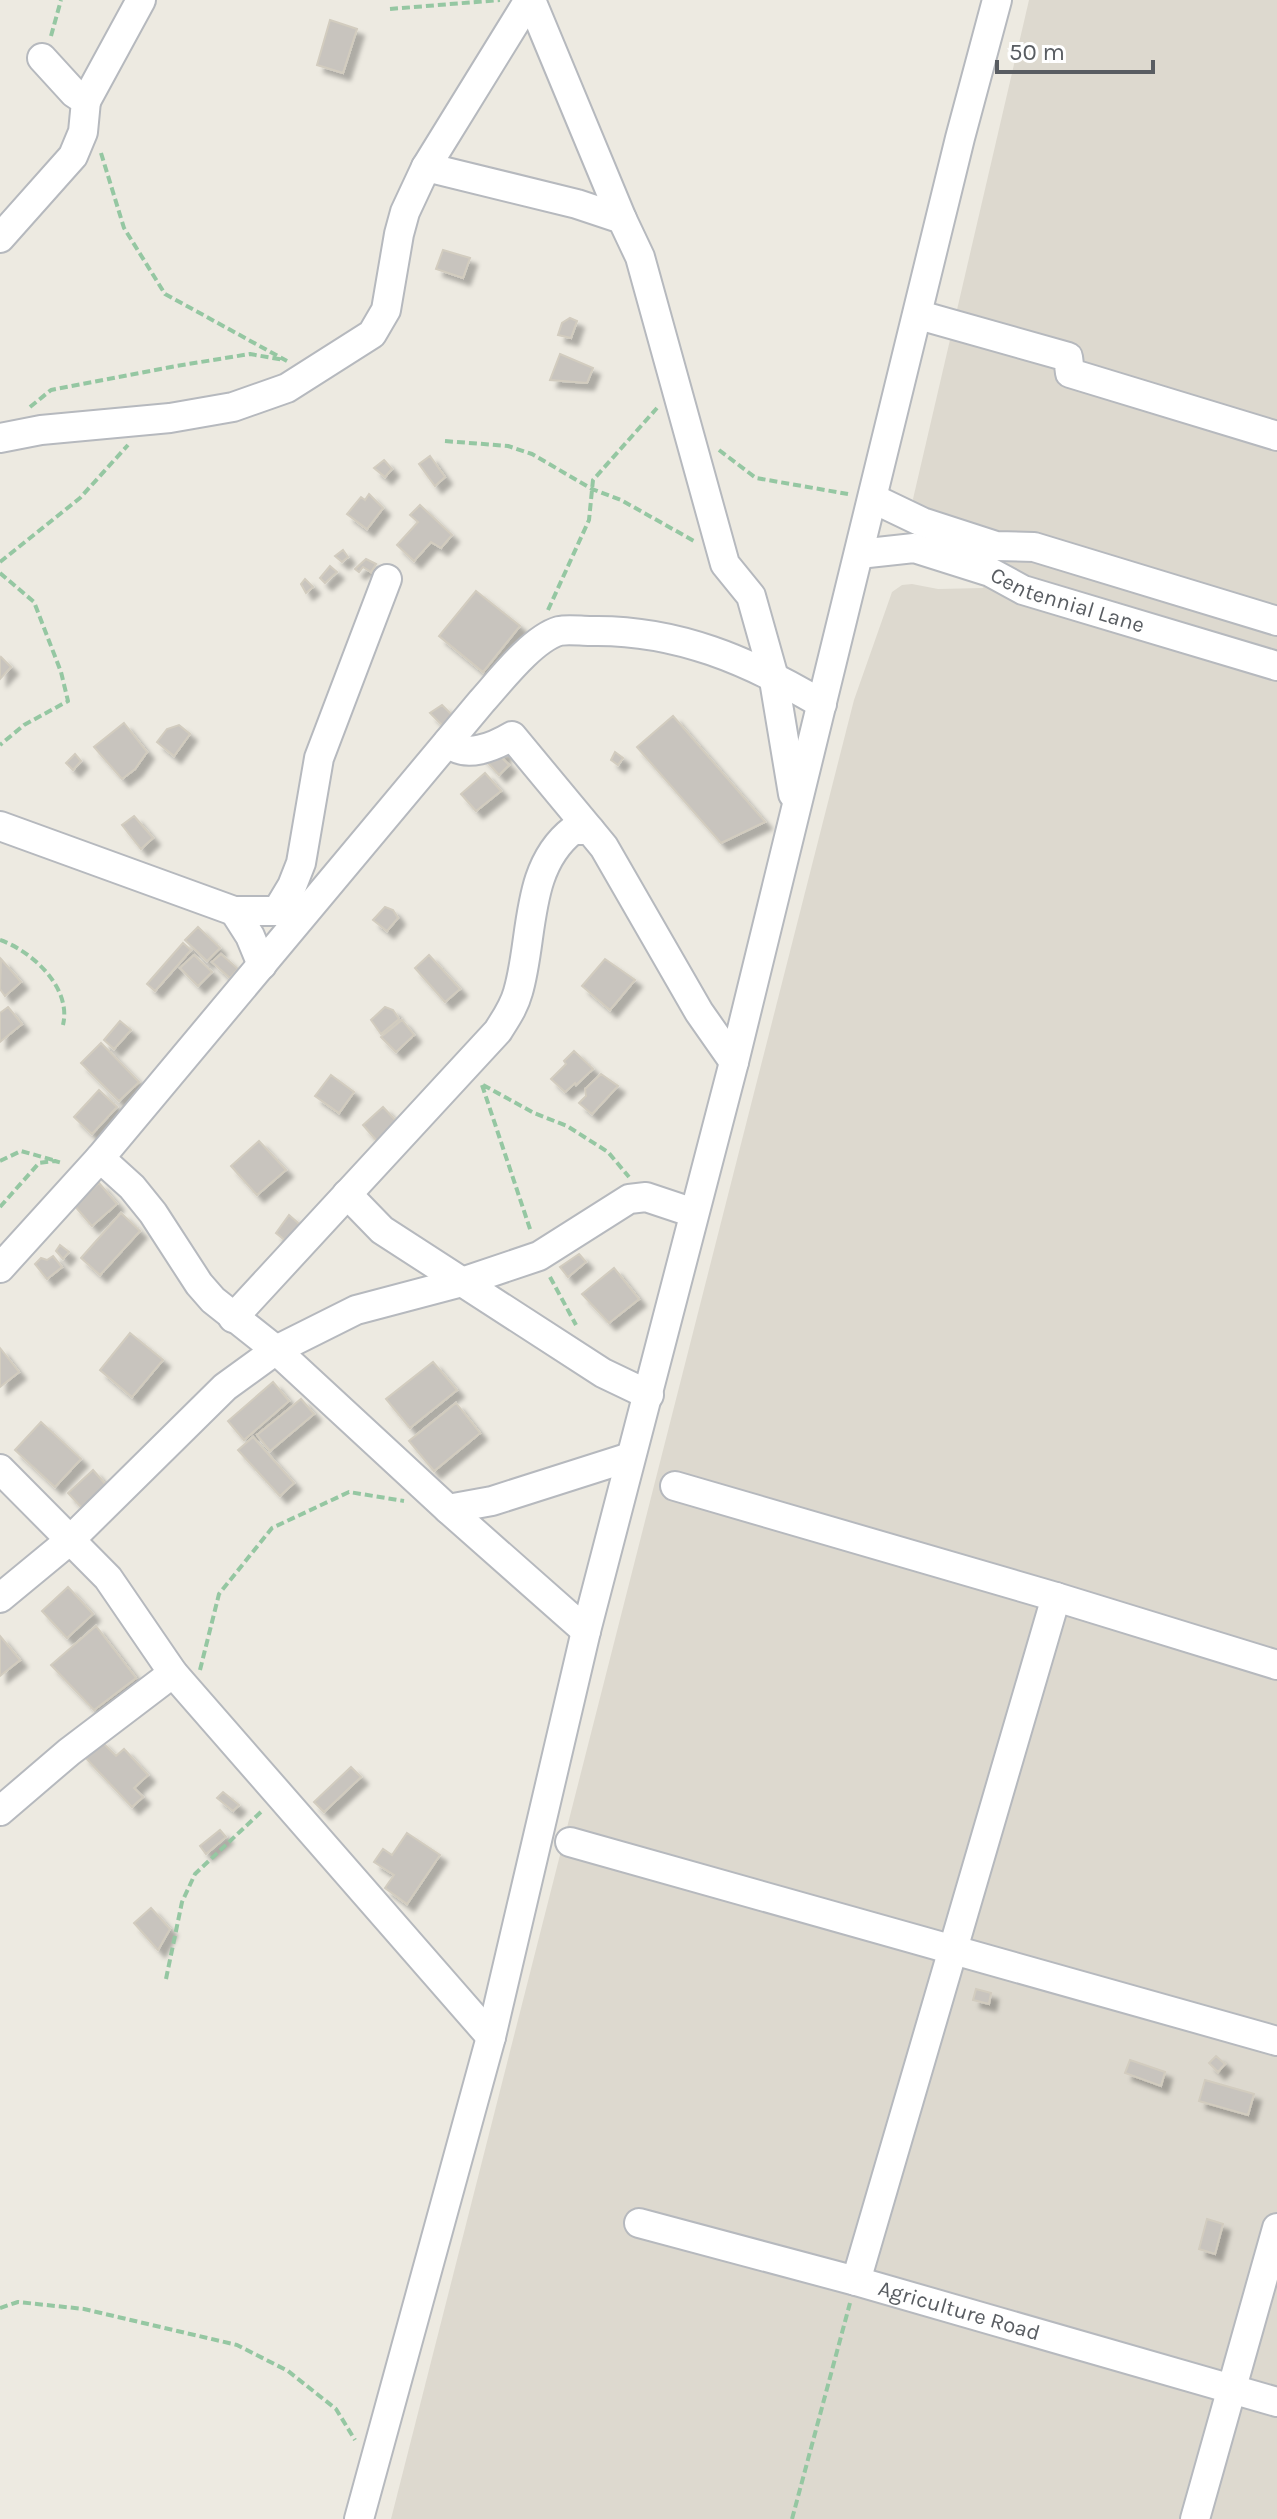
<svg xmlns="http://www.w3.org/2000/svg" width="1277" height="2519" viewBox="0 0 1277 2519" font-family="Karla,sans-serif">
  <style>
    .education { fill: #ddd9cf }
    .building { fill: #c8c4be; stroke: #d2ccbf; stroke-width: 2; filter: url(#shadow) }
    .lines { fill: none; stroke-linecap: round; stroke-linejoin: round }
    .minor-casing { stroke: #b6b9be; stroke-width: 32 }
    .path { stroke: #95c7a2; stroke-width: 4; stroke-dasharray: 8 4; stroke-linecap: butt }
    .minor { stroke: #fff; stroke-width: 28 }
    .labels { text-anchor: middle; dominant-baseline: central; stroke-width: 7; stroke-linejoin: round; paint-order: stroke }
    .street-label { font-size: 22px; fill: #595d62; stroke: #fff }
  </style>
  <defs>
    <filter id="shadow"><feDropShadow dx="7" dy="7" stdDeviation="2" flood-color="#0004"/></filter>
  </defs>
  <rect width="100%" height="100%" fill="#edeae1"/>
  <path class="education" d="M1029,0H1277V2519H391L854,700L892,592L902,585L912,584L938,589L983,588L990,572L916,507L913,499Z"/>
  <path class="building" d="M330,20L357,29L343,73L317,65Z
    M443,250L470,258L463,278L436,269Z
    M570,318L577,321L571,338L558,335L562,323Z
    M560,354L593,368L587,383L550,380Z
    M430,456L445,477L435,486L419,464Z
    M384,460L392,469L385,477L374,468Z
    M369,494L383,508L367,529L347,514L361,497L365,500Z
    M420,505L452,535L441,548L431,542L414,561L397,545L418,522L410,515Z
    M343,550L348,557L342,562L335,556Z
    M366,559L376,564L371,572L363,567L359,572L355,569Z
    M330,566L337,572L325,583L320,578Z
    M305,579L313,587L306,593L301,584Z
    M476,591L520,626L483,672L439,636Z
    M1,657L11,667L0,679V659Z
    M442,705L458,721L448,731L430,713Z
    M673,716L765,822L721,843L637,747Z
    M124,723L147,752L135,769L122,779L94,747Z
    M179,725L190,734L174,756L157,742L167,729Z
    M505,749L502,758L509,765L499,775L479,753Z
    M615,752L623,758L618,765L611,760Z
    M75,754L81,761L73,770L66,763Z
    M485,773L501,791L476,811L461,794Z
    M134,816L153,838L141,849L122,825Z
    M385,907L393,910L398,918L387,931L373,920Z
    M198,927L220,948L207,961L185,940Z
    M183,943L191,950L155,991L147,984Z
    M221,954L238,969L230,978L212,962Z
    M194,955L212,972L198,986L180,968Z
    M429,955L460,989L445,1002L415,968Z
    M1,959L21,982L5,996L0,989Z
    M605,959L635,980L610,1010L582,986Z
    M8,1007L22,1024L0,1042V1013Z
    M385,1007L393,1010L399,1019L381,1034L371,1020Z
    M402,1020L414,1035L396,1052L381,1037Z
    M120,1021L131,1030L114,1049L104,1040Z
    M101,1043L139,1082L119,1101L81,1063Z
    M574,1051L593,1069L576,1085L575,1083L565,1092L551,1079L566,1064L564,1061Z
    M601,1074L618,1086L592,1114L579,1103L586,1096L585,1089Z
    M331,1075L354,1092L339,1113L315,1096Z
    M99,1090L117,1107L92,1134L74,1117Z
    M383,1107L397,1122L377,1141L363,1125Z
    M259,1141L286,1170L257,1195L231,1166Z
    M99,1183L117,1204L92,1226L74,1205Z
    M121,1213L140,1231L100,1275L81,1258Z
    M289,1215L305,1229L292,1246L276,1233Z
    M60,1245L69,1252L63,1259L56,1251Z
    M579,1254L586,1262L568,1277L560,1267Z
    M53,1256L62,1267L47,1279L35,1264L41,1258L47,1260Z
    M614,1268L639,1299L609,1323L582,1294Z
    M130,1333L163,1360L132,1397L100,1370Z
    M0,1348L19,1372L0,1387Z
    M433,1362L457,1390L410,1428L386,1399Z
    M273,1382L289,1401L244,1440L228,1421Z
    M301,1399L314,1414L270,1451L257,1435Z
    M456,1403L480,1433L434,1471L409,1441Z
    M41,1422L81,1459L55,1487L15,1450Z
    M253,1437L294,1483L280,1496L238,1450Z
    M93,1470L107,1486L83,1509L68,1493Z
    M68,1587L93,1614L67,1638L42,1611Z
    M96,1626L136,1678L94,1710L51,1665Z
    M0,1636L20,1660L0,1676Z
    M100,1740L116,1756L124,1749L148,1775L134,1788L143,1797L132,1807L83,1755Z
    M351,1767L361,1777L324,1812L314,1802Z
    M223,1792L239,1805L233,1811L217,1798Z
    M220,1830L226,1837L206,1854L200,1846Z
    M407,1833L440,1855L407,1904L385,1888L394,1875L374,1862L383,1849L392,1855Z
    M151,1908L170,1929L158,1950L134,1923Z
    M976,1989L991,1993L989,2004L973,2000Z
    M1216,2056L1225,2064L1218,2072L1209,2063Z
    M1130,2060L1165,2072L1161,2086L1125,2073Z
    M1205,2080L1254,2094L1248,2115L1199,2101Z
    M1207,2219L1223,2224L1215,2254L1199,2249Z"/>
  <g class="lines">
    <g class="minor-casing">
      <g id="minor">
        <path d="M531,0L622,219"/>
        <path d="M86,101L141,0"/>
        <path d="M426,167L577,204L622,219L640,257L725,564L751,596L773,674L793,794"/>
        <path d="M0,238L73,156L83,132L86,101L74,93L42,58"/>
        <path d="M919,315L1068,357L1070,373L1277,436"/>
        <path d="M0,438L41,430L170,418L233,407L287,388L372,334L386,310L399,234L405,212L426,167L529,0"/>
        <path d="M874,499L922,522L996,546L1034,547L1277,621"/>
        <path id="s1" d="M859,554L914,548L990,572L1023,590L1277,666"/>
        <path d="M448,742C465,760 495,746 512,736L590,830"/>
        <path d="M0,826L234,911H295"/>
        <path d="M234,911L250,936L262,965"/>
        <path d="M277,911L292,886L301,863L319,758L387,579"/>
        <path d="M100,1158L132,1187L153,1213L199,1284L213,1300L276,1350L448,1509L492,1501L630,1457"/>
        <path d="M347,1194L382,1230L603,1373L649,1395"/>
        <path d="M0,1268L100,1158L482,701C500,681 532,639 559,631C568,629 581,631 590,631C676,629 750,661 822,704"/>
        <path d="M233,1318L498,1031C506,1018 514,1007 518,992C534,938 524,868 573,830H590L604,847L699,1012L734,1062"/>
        <path d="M0,1469L108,1578L173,1673L491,2037"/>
        <path d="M675,1486L1056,1597L1277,1665"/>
        <path d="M448,1509L586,1631"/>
        <path d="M0,1598L69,1541L225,1387L276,1350L356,1310L462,1282L539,1256L629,1199L646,1197L694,1213"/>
        <path d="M0,1811L69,1752L173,1673"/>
        <path d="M570,1842L1277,2041"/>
        <path id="s2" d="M639,2223L856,2281L1277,2402"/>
        <path d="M856,2281L1056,1597"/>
        <path d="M359,2519L491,2037L586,1631L734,1062L960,138L997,0"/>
        <path d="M1195,2519L1277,2228"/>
      </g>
    </g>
    <path class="path" d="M390,9L500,0
      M51,36L61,0
      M101,153L124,228L165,294L287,361
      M30,407L51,390L176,366L250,354L284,360
      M445,441L508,446L532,454L592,489L621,500L694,541
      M719,450L756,478L848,494
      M0,562L80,498L128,445
      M0,573L34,602L61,672L68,701L24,725L0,745
      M548,610L589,520L593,480L657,408
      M0,940C32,951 72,988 63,1025
      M482,1085L531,1232
      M483,1085L534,1113L567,1126L608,1152L629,1177
      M0,1161L21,1151L53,1160
      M0,1207L39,1163L55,1161L62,1163
      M550,1277L576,1325
      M200,1670L219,1594L272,1528L349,1492L404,1501
      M166,1979L182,1902L195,1874L263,1810
      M0,2308L18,2302L84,2309L237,2345L288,2371L336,2409L355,2440
      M792,2519L850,2303"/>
    <use href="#minor" class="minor"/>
  </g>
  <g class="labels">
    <g class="street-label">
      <text stroke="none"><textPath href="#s1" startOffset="218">Centennial Lane</textPath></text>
      <text stroke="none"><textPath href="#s2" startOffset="332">Agriculture Road</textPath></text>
    </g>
  </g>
  <path d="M997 60v12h156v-12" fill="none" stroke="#595d62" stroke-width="4"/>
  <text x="1009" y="60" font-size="24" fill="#595d62" stroke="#ffffff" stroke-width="6" paint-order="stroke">50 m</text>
</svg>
